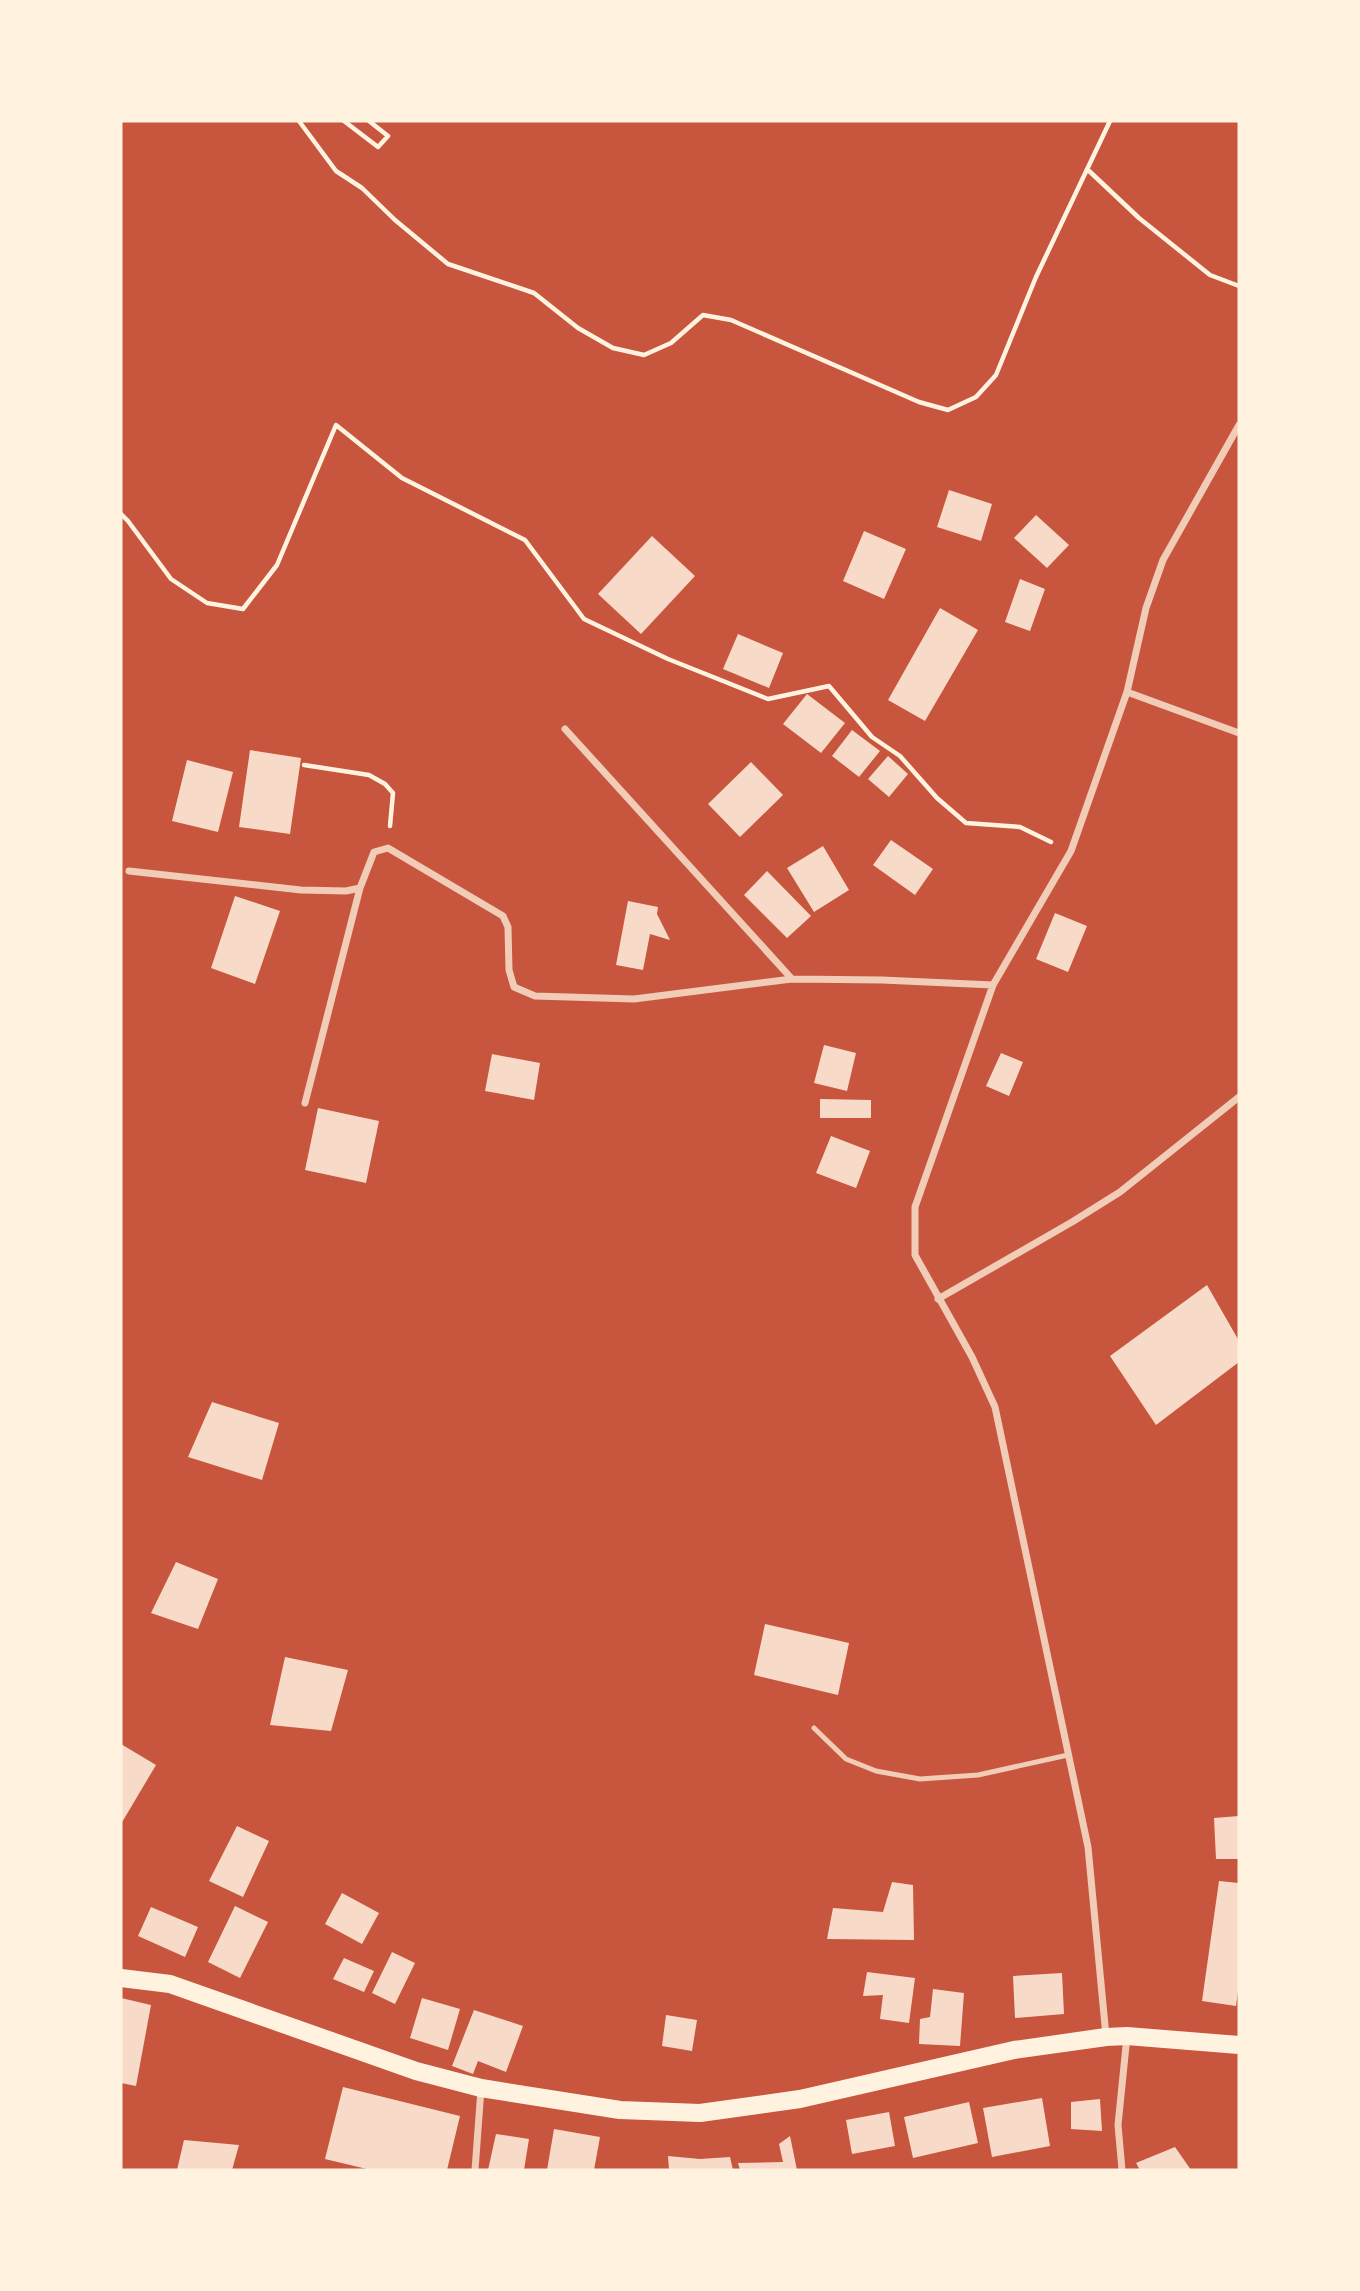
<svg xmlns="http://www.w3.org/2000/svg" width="1360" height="2291" viewBox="0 0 1360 2291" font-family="Jost,sans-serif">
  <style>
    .building { fill: #f7dbc8 }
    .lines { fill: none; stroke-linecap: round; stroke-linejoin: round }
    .path { stroke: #fff3e0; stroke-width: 4.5 }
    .service { stroke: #f1ccb7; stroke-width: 5 }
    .minor { stroke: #f1ccb7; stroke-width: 7 }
    .primary { stroke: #fff3e0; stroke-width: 18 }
  </style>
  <rect width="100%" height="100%" fill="#c8553d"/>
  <path class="building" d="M949,490L992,504L981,541L937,527Z
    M1036,515L1069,545L1047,568L1014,538Z
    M864,531L906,549L884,599L843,581Z
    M652,536L695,576L641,634L598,594Z
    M1020,579L1045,589L1030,631L1005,622Z
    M940,608L978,630L925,721L888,700Z
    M738,634L783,653L769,688L723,669Z
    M807,694L845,723L821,753L783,724Z
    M852,730L880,751L859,777L832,756Z
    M250,750L301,758L290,834L239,827Z
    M888,756L908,774L889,797L868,779Z
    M187,760L233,772L218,832L172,821Z
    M751,762L783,795L740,837L708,804Z
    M891,840L933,869L915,895L873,865Z
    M823,846L849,890L814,912L787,868Z
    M767,871L811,916L787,938L744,895Z
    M235,896L280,911L255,984L211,968Z
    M628,901L658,907L657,914L670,940L650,934L643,970L616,965Z
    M1055,913L1087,926L1068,972L1036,959Z
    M824,1045L856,1053L847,1091L814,1083Z
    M1001,1053L1023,1062L1009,1096L986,1086Z
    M492,1054L540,1063L534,1100L485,1091Z
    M820,1099L871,1100V1118H820Z
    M318,1108L379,1121L366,1183L305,1170Z
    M831,1136L870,1151L856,1188L816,1173Z
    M1207,1285L1239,1341V1362L1156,1425L1110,1356Z
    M212,1402L279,1423L262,1480L188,1457Z
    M176,1562L218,1579L198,1629L151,1613Z
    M765,1624L849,1643L838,1695L754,1675Z
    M285,1657L348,1670L331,1731L270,1725Z
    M121,1744L156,1765L121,1824Z
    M1239,1816V1859H1216L1214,1818Z
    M237,1826L269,1841L243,1897L209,1881Z
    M1219,1881L1239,1883V1984L1236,2006L1202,2001Z
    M892,1882L913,1885L914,1940L827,1939L833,1908L883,1912Z
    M342,1893L379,1913L362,1944L325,1924Z
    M235,1906L268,1922L240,1978L208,1962Z
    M151,1907L198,1927L185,1957L138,1936Z
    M392,1952L415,1963L395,2004L372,1993Z
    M344,1958L374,1971L364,1992L333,1979Z
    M867,1972L915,1978L909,2023L880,2019L883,1995L863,1996Z
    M1062,1973L1064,2014L1015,2018L1013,1976Z
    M933,1989L964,1993L960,2046L919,2044L920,2019L930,2017Z
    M121,1998L151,2005L136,2086L121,2083Z
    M422,1998L460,2009L448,2050L410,2038Z
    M474,2010L523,2026L506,2072L478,2061L473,2074L452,2066Z
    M666,2015L697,2020L692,2051L662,2046Z
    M343,2087L460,2116L447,2170H371L325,2159Z
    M1042,2098L1050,2146L992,2157L983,2108Z
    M1100,2099L1102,2131L1071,2129V2102Z
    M969,2102L978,2143L913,2158L904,2117Z
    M889,2112L895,2146L852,2154L846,2120Z
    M554,2129L600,2137L594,2170H547Z
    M496,2134L529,2139L524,2170H488Z
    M790,2136L797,2170H740L738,2163L783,2162L779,2144Z
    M184,2140L239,2145L232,2170H177Z
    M1175,2147L1191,2170H1140L1136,2163Z
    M668,2156L700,2159L730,2157L733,2170H669Z"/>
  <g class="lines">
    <path class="path" d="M299,121L336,171L362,188L395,220L448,264L534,293L578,328L613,348L644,355L671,343L703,315L731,320L919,402L948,410L976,397L996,375L1036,277L1110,121
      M344,121L378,147L388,136L369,121
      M1087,169L1139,218L1210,275L1239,286
      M121,514L128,521L171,579L207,603L243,609L277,565L336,425L402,478L525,540L584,619L668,659L768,699L829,686L872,737L900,756L937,798L966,823L1020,827L1051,842
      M304,765L369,775L385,784L393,793L390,826"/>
    <path class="service" d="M814,1728L846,1759L876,1771L920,1779L978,1775L1068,1755"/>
    <path class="minor" d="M1127,692L1239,733
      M565,729L792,979
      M129,871L301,890L346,891L360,888L374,852L388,848L503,916L508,927L509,970L514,987L535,996L634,999L792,979L882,980L993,985
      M305,1103L360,888
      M938,1299L1072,1222L1120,1192L1239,1097
      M1106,2036L1088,1847L995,1407L972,1357L915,1255V1207L993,985L1071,851L1127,692L1146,608L1163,560L1239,425
      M475,2170L481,2089
      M1122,2170L1118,2125L1127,2036"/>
    <path class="primary" d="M121,1978L170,1984L416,2071L481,2088L620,2110L700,2113L800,2099L1014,2050L1106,2037L1127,2036L1239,2045"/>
  </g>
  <rect width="1360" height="2291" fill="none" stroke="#fff3e0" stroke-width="245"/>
</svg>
